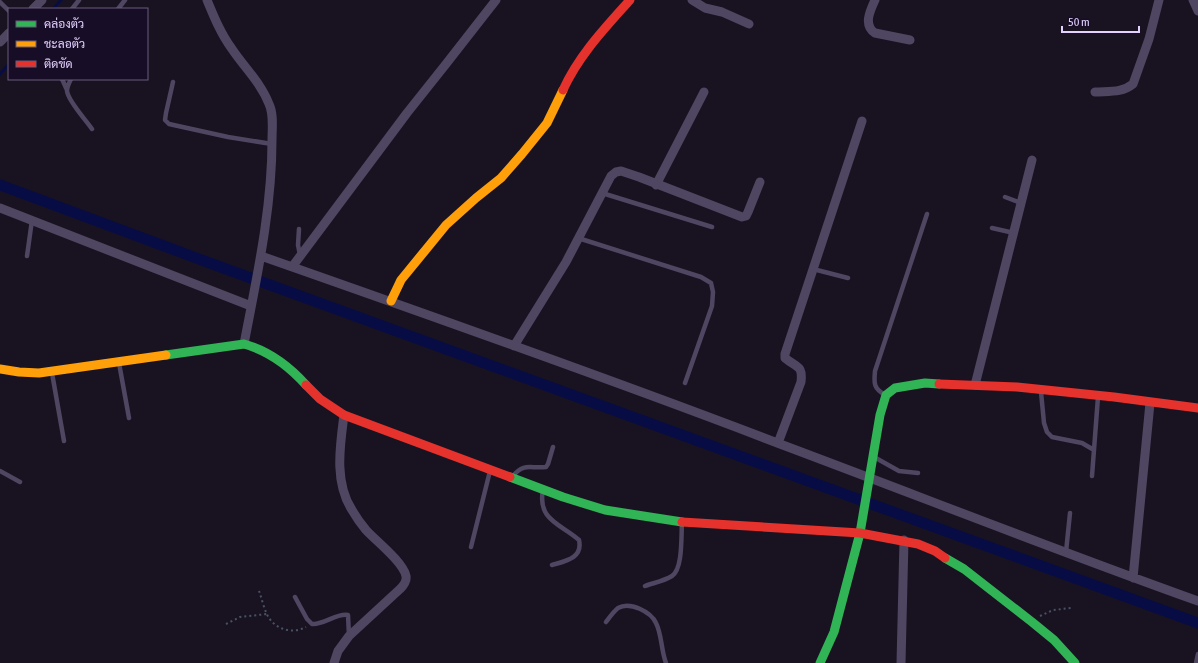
<svg xmlns="http://www.w3.org/2000/svg" width="1198" height="663" viewBox="0 0 1198 663" font-family="'Asap Condensed',Sarabun,sans-serif">
  <style>
    .lines { fill: none; stroke-linecap: round; stroke-linejoin: round }
    .stream { stroke: #070d44; stroke-width: 3 }
    .canal { stroke: #070d44; stroke-width: 11 }
    .path { stroke: #495166; stroke-width: 2; stroke-dasharray: 2 3; stroke-linecap: butt }
    .lane { stroke: #4f4662; stroke-width: 4.5 }
    .street { stroke: #4f4662; stroke-width: 9 }
    .fast { stroke: #30b455; stroke-width: 9 }
    .slow { stroke: #ff9f0a; stroke-width: 9 }
    .jam { stroke: #e5322d; stroke-width: 9 }
  </style>
  <rect width="100%" height="100%" fill="#191321"/>
  <g class="lines">
    <path class="stream" d="M53,9L61,0
      M0,74L9,64"/>
    <path class="canal" d="M0,185L218,266L1198,623"/>
    <path class="path" d="M259,591C262,599 264,610 269,618C277,630 293,634 306,627
      M1040,616L1053,610L1071,608
      M226,624L240,617L267,614"/>
    <path class="lane" d="M0,2L9,11
      M72,9L79,0
      M118,9L125,0
      M62,79L67,90
      M71,79C69,83 67,87 67,91C68,101 86,120 92,129
      M173,82L166,113L165,120L169,124L228,137L272,144
      M602,193L712,227
      M1005,197L1021,203
      M992,228L1014,233
      M299,229L298,245L300,255
      M578,238L701,277L711,283L713,292L712,306L685,383
      M27,256L32,220
      M813,269L848,278
      M119,363L129,418
      M52,373L64,441
      M1041,392L1044,423L1047,432L1052,437L1082,443L1094,450
      M885,395C873,388 874,383 875,371L927,214
      M874,457L899,471L918,473
      M0,471L20,482
      M513,476C524,462 531,469 546,467L548,464L553,447
      M1092,476L1098,397
      M543,490C537,520 561,524 579,540C583,558 566,561 552,565
      M471,547L490,471
      M1066,552L1070,513
      M645,586C653,583 664,581 672,576C683,569 681,536 682,523
      M295,597L307,619L312,624C324,625 336,613 348,615L349,636
      M606,622C609,618 614,611 618,608C630,601 651,612 656,623C662,635 661,650 666,663
      M1196,663L1198,654"/>
    <path class="street" d="M207,0C214,17 221,34 232,49C244,67 261,83 269,104C274,114 272,129 272,140C272,209 257,276 244,344
      M692,0L705,8L722,12L749,24
      M875,0C870,11 863,25 875,33L910,40
      M1193,0L1198,11
      M33,9L42,0
      M0,42L9,33
      M1095,92C1109,91 1122,93 1133,84L1149,39L1159,0
      M656,185L704,92
      M0,208L251,306
      M261,256C435,317 608,378 780,444C919,496 1058,551 1198,601
      M292,267L407,113L446,64L496,0
      M514,346L566,262L611,176L616,172L621,171L639,177L742,217L746,216L748,212L760,182
      M975,385L1032,160
      M778,443L801,382C803,365 797,368 785,358V354L862,121
      M1133,578L1150,403
      M334,663L338,651L349,636L400,589C403,586 407,581 406,576C403,562 376,541 366,530C361,524 356,517 352,510C334,482 340,446 344,415
      M901,663L904,540"/>
    <path class="fast" d="M166,355L244,344C269,351 289,366 306,385
      M510,477L563,497L605,510L682,522
      M945,558L964,569L1032,622L1054,640L1075,663
      M820,663L834,632L860,533L880,415L886,395L895,388L925,383L939,384"/>
    <path class="slow" d="M391,301L401,280L446,225L476,198L501,178L522,154L547,123L563,90
      M0,369L19,372L39,373L166,355"/>
    <path class="jam" d="M563,90C579,55 605,28 630,0
      M939,384L1017,387L1114,397L1198,408
      M306,385L320,399L344,415L510,477
      M682,522L860,533L918,544L935,551L945,558"/>
  </g>
  <rect x="8" y="8" width="140" height="72" fill="#180d27" stroke="#695c7d"/>
  <rect x="16" y="21" width="20" height="6" fill="#30b455" stroke="#695c7d"/>
  <text x="44" y="28" font-size="12" fill="#e3d2ff">คล่องตัว</text>
  <rect x="16" y="41" width="20" height="6" fill="#ff9f0a" stroke="#695c7d"/>
  <text x="44" y="48" font-size="12" fill="#e3d2ff">ชะลอตัว</text>
  <rect x="16" y="61" width="20" height="6" fill="#e5322d" stroke="#695c7d"/>
  <text x="44" y="68" font-size="12" fill="#e3d2ff">ติดขัด</text>
  <path d="M1062 26v6h77v-6" fill="none" stroke="#e3d2ff" stroke-width="2"/>
  <text x="1068" y="26" font-size="12" fill="#e3d2ff" stroke="#180d27" stroke-width="3" paint-order="stroke">50 m</text>
</svg>
